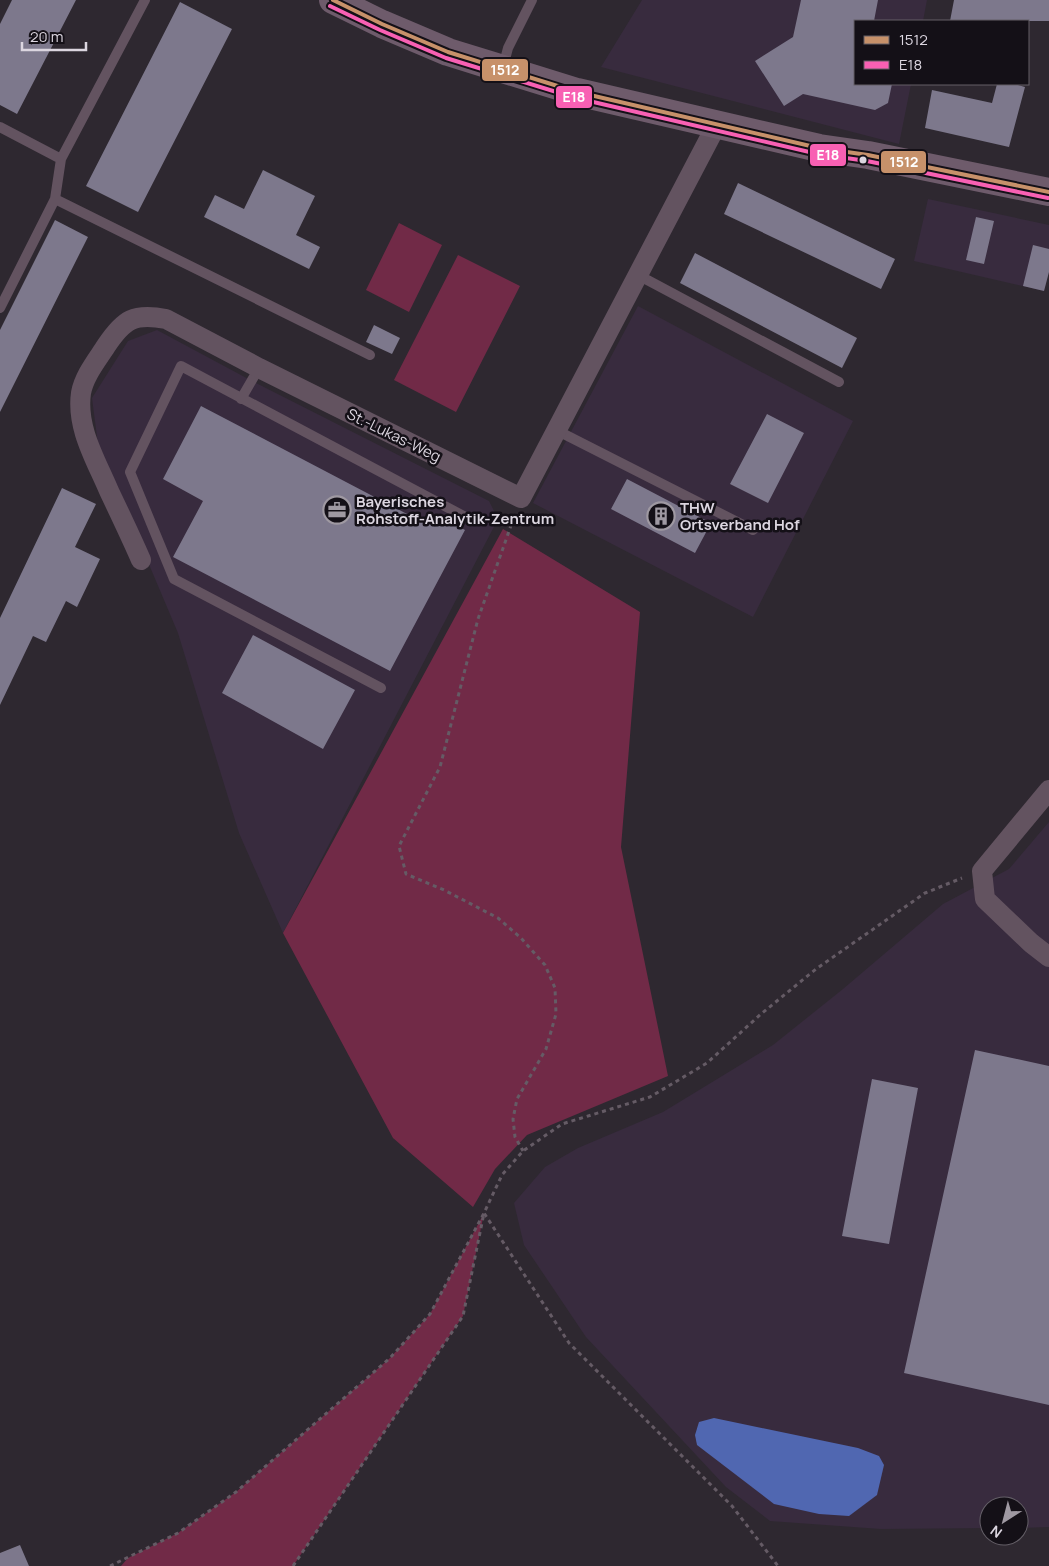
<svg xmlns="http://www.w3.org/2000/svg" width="1049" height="1566" viewBox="0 0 1049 1566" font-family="Manrope,sans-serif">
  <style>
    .built { fill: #382b3e }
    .green { fill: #712a47 }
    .water { fill: #5067b1 }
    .building { fill: #7d788c }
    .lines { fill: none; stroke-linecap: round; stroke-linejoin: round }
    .path { stroke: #655b65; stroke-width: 3; stroke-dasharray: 4 4; stroke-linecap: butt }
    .lane { stroke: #635360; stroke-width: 10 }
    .street { stroke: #635360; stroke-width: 20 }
    .primary { stroke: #6e5b6b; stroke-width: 28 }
    .bus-1-casing { stroke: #141017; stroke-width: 8 }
    .bus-2-casing { stroke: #141017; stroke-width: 8 }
    .bus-1 { stroke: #c7916a; stroke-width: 4 }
    .bus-2 { stroke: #f860b3; stroke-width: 4 }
    .bus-dot { fill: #dcd6e0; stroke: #141017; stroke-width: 2 }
    .labels { text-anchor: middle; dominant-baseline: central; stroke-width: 5; stroke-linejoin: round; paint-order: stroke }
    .street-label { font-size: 15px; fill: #dcd6e0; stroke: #141017 }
    .poi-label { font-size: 15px; font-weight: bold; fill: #dcd6e0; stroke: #141017; text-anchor: start }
    .line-badge { stroke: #141017; stroke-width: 2 }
    .badge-label { font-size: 14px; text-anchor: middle; font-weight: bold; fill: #fff }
  </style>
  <rect width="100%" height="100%" fill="#2e2830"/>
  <path class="built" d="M642,0H927L923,21H855V84H911L899,144L601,67Z
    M928,199L1049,225V271L1044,291L914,261Z
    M638,306L853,421L753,617L533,503Z
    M157,330L252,381L489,501L498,519L283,933L239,833L178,633L98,444L92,398L128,341Z
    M1049,822V1527L1019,1528V1506H989V1528L881,1529L770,1521L726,1487L586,1337L524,1245L514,1203L545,1167L578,1148L663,1112L773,1045L843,989L943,904L1009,869Z"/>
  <path class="green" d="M399,223L442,245L409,312L366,290Z
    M458,255L520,286L456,412L394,380Z
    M503,529L640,612L621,847L668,1076L527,1135L495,1169L473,1207L393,1138L283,933Z
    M484,1213L463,1316L293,1566H121L128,1558L178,1533L236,1492L390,1358L430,1314Z"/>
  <path class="water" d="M714,1418L858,1448L879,1456L884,1465L877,1495L849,1516L819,1514L774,1504L697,1445L695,1435L699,1422Z"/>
  <path class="building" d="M12,0H76L17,114L0,105V24Z
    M801,0H878L874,21H855V84H892L888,103L875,110L803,94L784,106L755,61L793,37Z
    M954,0H1049V21H950Z
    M180,2L232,29L138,212L86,186Z
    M997,84H1014L1025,87L1009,147L925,128L932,90L992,103Z
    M263,170L315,196L296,235L320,247L309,269L204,217L215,195L244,209Z
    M738,183L895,259L881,289L724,214Z
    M976,217L994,221L984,264L966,260Z
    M55,220L88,237L0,412V330Z
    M1033,245L1049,249V272L1044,291L1023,286Z
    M695,253L857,338L842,368L680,283Z
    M374,325L400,338L392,354L366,342Z
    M201,406L428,525L434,514L465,530L390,671L173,557L203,501L163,479Z
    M767,414L804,433L768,503L730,484Z
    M627,479L711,523L695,553L611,509Z
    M62,488L96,504L75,547L100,559L77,607L66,601L46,642L33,636L0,705V618Z
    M253,635L355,690L323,749L222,693Z
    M975,1050L1049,1066V1405L904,1373Z
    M872,1079L918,1088L889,1244L842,1236Z
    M20,1545L29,1566H0V1553Z"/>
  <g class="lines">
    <path class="path" d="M514,517L478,619L440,767L399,846L406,874L444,890L498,918L521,938L545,965L555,988L556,1014L546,1049L517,1099L513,1119L515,1137L523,1151
      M110,1566L178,1533L236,1492L390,1358L430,1314L484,1213L502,1175L523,1151L562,1124L650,1097L707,1063L761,1014L816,969L925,893L962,878
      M293,1566L463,1316L484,1213L569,1343L732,1506L778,1566"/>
    <path class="lane" d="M503,67L508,48L532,0
      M0,127L61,159L145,0
      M55,199L370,355
      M638,275L839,382
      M0,308L55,199L61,159
      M241,399L259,368
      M556,430L753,530
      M381,688L174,579L130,472L181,366L473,521"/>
    <path class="street" d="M141,560C131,537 120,514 109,491C96,460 76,428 81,393C84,376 97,360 106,346C124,319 134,313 166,319L259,368L521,498L716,126
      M1049,790L982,871L985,899L1031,943L1049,957"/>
    <path class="primary" d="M333,0L382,24L448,52L577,92L819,148L868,155L1049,192"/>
    <g class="bus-1-casing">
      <path id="bus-1" d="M333,0L382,24L448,52L577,92L819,148L868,155L1049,192"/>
    </g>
    <g class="bus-2-casing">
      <path id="bus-2" d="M330,6L380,30L446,58L576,98L818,154L867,161L1048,198"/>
    </g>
    <use href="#bus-1" class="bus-1"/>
    <use href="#bus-2" class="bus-2"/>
  </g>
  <defs>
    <g id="office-ring" transform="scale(1.4375)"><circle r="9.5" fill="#141017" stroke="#9f99a2" stroke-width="1.5"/><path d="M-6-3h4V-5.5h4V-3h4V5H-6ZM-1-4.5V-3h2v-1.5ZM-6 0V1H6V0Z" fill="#9f99a2"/></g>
    <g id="building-ring" transform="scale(1.4375)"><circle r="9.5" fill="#141017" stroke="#9f99a2" stroke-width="1.5"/><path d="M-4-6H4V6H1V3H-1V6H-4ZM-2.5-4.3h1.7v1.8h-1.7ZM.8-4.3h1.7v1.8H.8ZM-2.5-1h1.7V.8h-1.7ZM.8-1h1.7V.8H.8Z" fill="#9f99a2"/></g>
  </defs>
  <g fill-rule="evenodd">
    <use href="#office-ring" x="337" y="510"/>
    <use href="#building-ring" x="661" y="516"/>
  </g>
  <circle class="bus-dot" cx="863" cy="160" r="4.5"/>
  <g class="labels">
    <g class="street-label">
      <text transform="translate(394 435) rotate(26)">St.-Lukas-Weg</text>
    </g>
    <g class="poi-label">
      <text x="356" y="501">Bayerisches<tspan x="356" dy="17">Rohstoff-Analytik-Zentrum</tspan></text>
      <text x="680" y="507">THW<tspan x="680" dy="17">Ortsverband Hof</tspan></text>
    </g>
  </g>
  <g class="line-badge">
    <rect x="481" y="58" width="48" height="24" rx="5" fill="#c7916a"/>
    <rect x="555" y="85" width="38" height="24" rx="5" fill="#f860b3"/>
    <rect x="809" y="143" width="38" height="24" rx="5" fill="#f860b3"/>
    <rect x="880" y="150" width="47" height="24" rx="5" fill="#c7916a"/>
  </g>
  <g class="badge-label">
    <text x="505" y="75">1512</text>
    <text x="574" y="102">E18</text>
    <text x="828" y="160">E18</text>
    <text x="904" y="167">1512</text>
  </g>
  <rect x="854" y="20" width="175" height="65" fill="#141017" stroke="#645f67"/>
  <rect x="864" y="36" width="25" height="8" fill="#c7916a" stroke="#645f67"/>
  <text x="899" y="45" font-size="15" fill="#dcd6e0">1512</text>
  <rect x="864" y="61" width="25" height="8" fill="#f860b3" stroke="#645f67"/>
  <text x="899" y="70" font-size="15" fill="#dcd6e0">E18</text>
  <g transform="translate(1004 1521) rotate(216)"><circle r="24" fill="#141017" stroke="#645f67"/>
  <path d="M0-4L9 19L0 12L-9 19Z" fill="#9f99a2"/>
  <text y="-8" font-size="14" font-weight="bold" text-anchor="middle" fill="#dcd6e0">N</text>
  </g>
  <path d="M22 42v8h64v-8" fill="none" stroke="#dcd6e0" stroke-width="2.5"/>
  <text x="30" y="42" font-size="15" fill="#dcd6e0" stroke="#141017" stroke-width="4" paint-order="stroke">20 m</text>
</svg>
